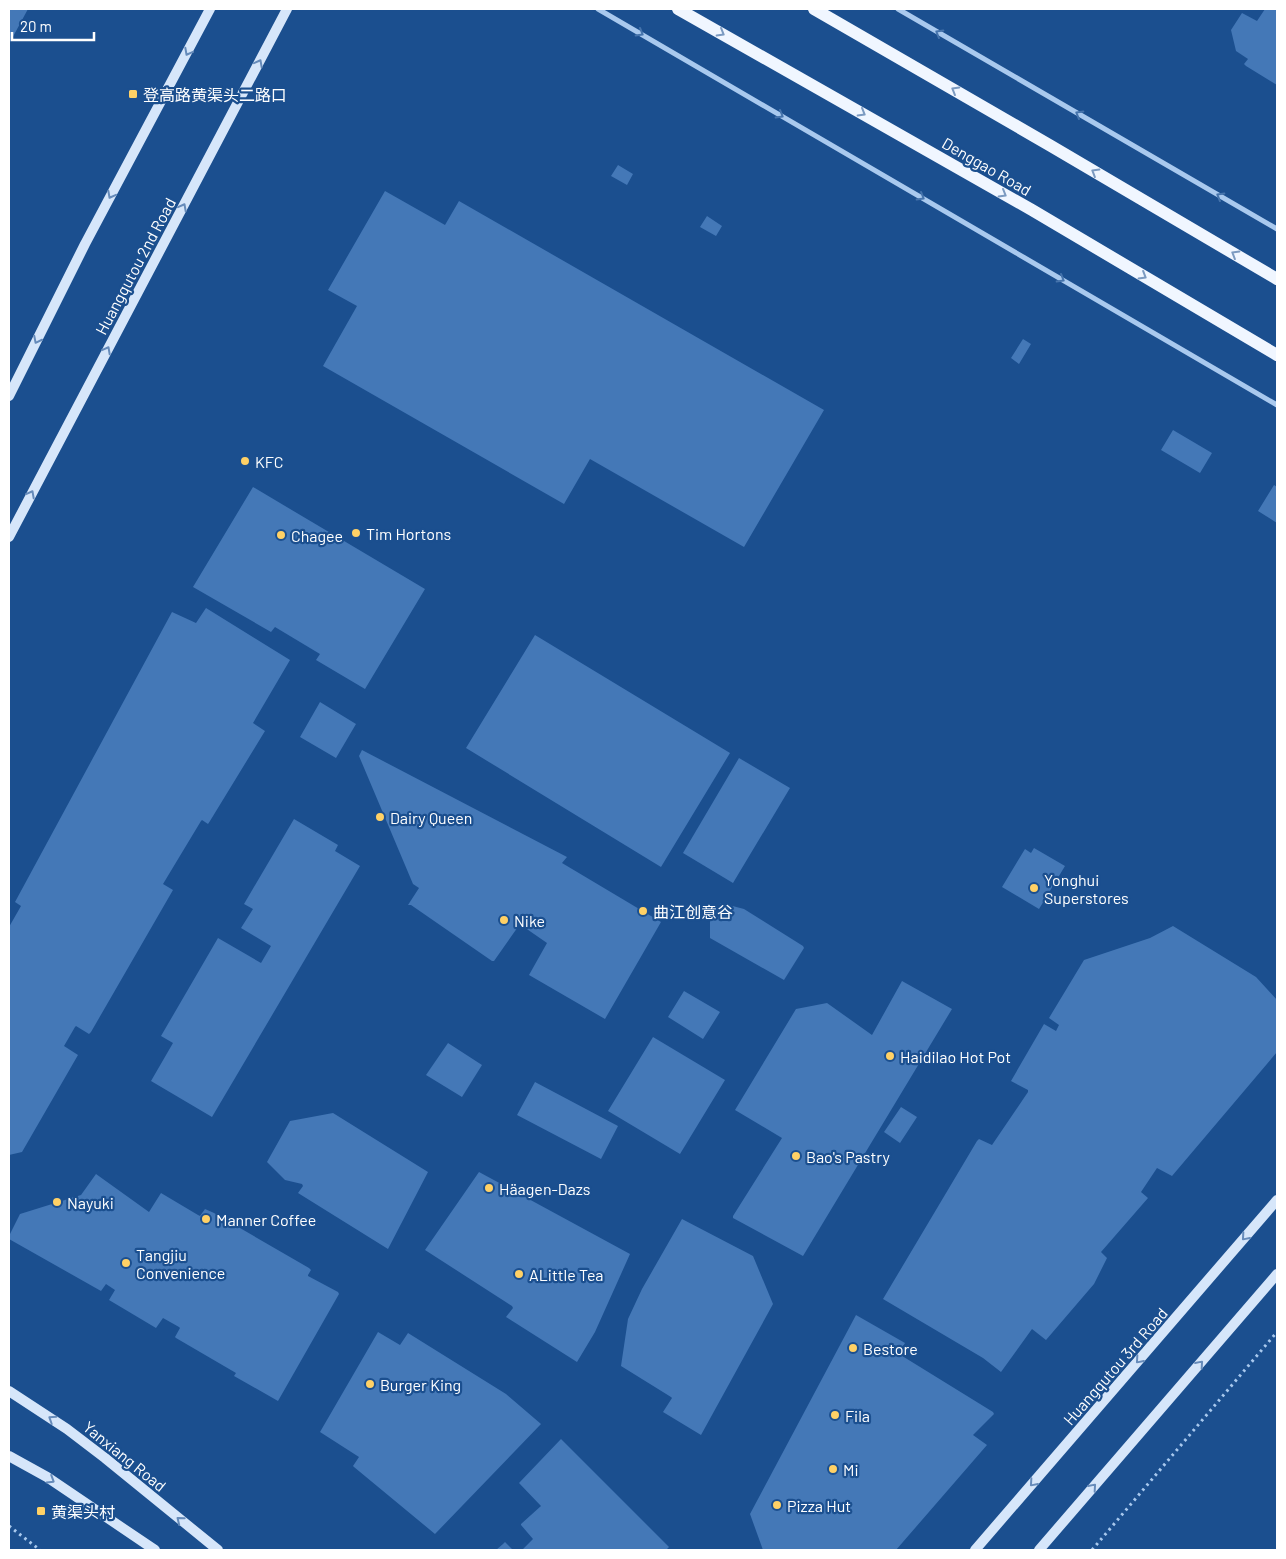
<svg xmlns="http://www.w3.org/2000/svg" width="1286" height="1559" viewBox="0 0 1286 1559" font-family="Barlow,'Noto Sans SC',sans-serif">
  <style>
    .building { fill: #4478b7 }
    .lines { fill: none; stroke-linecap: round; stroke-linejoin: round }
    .path { stroke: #a9c9ee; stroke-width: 3; stroke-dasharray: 2.5 4; stroke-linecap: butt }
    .street { stroke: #a9c9ee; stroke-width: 5 }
    .secondary { stroke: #d6e6fa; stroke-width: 10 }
    .primary { stroke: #f0f6ff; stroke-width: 12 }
    .oneway { stroke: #4674ac }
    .oneway2 { stroke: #7b9ac1 }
    .oneway3 { stroke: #668bba }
    .poi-dot { fill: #ffd166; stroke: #1b4f8f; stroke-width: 2 }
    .labels { text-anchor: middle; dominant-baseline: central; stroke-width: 4.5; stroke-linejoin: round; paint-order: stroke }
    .poi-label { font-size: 16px; fill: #fff; stroke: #1b4f8f; text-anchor: start }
    .street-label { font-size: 16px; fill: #fff; stroke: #1b4f8f }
  </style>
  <rect width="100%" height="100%" fill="#1b4f8f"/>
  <path class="building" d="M9,9H28L9,44Z
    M1265,9H1277V85L1246,66L1244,64L1248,59L1236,51L1231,30L1242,13L1257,21Z
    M618,165L633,174L627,185L611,176Z
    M385,191L445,225L459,201L824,410L744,547L590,459L564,504L323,366L357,306L328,290Z
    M707,216L722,226L716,236L700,227Z
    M1023,339L1031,344L1019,364L1011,358Z
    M1173,430L1212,453L1200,473L1161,450Z
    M1274,485L1277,487V523L1258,511Z
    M253,487L425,589L365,689L316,660L320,654L275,627L271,632L193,587Z
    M206,608L290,660L253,723L265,731L210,821L208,824L202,820L201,821L163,884L173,890L91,1032L89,1034L76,1026L75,1027L64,1046L78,1055L22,1152L9,1155V927L21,906L15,902L172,612L196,623Z
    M535,635L730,753L661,867L466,748Z
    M320,702L356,724L336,758L300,737Z
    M362,750L567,857L562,863L661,922L605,1019L529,975L547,943L521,925L520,924L494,961H492L411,905H408L419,888L413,884L359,756Z
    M739,758L790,788L733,883L683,853Z
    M294,819L338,845L335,851L360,866L212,1117L151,1081L173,1043L161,1036L218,938L261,963L271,946L241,928L253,909L244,904Z
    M1034,848L1065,866L1039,909L1002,887L1025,849L1031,853Z
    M721,903L744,909L803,946L804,948L784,980L710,938V919Z
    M1173,926L1256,977L1277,1000V1052L1172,1176L1157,1168L1141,1192L1148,1198L1101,1252L1107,1258L1094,1284L1046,1340L1032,1329L1001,1372L983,1358L883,1299L977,1141L979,1139L992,1145L1028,1092V1090L1011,1081L1044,1024L1056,1031L1059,1025L1049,1018L1084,960L1150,938Z
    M902,981L952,1009L803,1256L733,1218V1216L782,1138L735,1110L796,1009L827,1003L872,1035Z
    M684,991L720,1012L703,1039L668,1017Z
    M653,1037L725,1080L680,1154L608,1111Z
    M448,1043L482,1065L462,1097L426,1075Z
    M535,1082L618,1126L601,1159L517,1115Z
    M901,1107L917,1117L900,1143L884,1132Z
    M333,1113L428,1172L388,1249L298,1193L303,1186L302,1184L285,1180L267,1162L290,1121Z
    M479,1172L630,1254L595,1332L577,1362L506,1317L513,1308L512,1306L425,1250Z
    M96,1174L149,1212L161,1193L198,1215L200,1216L205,1209L214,1213L309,1268L311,1270L308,1275V1276L338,1292L339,1294L278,1401L234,1376L236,1373L176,1338L175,1337L180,1328L179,1327L163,1318L156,1328L109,1300L115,1290L106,1284L101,1291L9,1239V1236L20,1214L81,1195Z
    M682,1219L753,1256L773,1304L701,1435L663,1412L672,1398L671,1397L621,1366L628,1319L642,1289Z
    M856,1315L905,1343L899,1354L993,1412L994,1414L973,1435L987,1445L896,1550H763L750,1514Z
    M378,1332L400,1345L408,1333L506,1394L541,1424L435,1534L354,1467L353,1466L359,1457L320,1432Z
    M561,1439L669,1547L666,1550H522L533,1539L521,1525V1524L541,1506L519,1483Z
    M505,1542L513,1550H496L503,1544Z"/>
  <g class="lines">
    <path class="path" d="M9,1526L40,1550
      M1092,1550L1277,1332"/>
    <path class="street" d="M598,9L1277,405
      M898,9L1277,229"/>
    <path class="secondary" d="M9,396L85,244L210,9
      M9,537L287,9
      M9,1391L67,1429L105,1458L218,1550
      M9,1456L47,1477L155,1550
      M975,1550L1277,1200
      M1039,1550L1277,1274"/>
    <path class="primary" d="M678,9L1032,210L1277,355
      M814,9L1051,146L1277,279"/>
  </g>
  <defs><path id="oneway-chevron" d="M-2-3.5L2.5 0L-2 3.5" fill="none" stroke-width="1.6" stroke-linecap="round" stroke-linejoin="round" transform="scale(1.25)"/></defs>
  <g class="oneway">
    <use href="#oneway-chevron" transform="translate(640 33) rotate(30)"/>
    <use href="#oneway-chevron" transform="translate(939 33) rotate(-150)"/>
    <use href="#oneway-chevron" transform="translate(1079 114) rotate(-150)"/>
    <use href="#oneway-chevron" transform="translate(780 115) rotate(30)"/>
    <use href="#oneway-chevron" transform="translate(1220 196) rotate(-150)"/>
    <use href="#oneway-chevron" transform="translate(921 197) rotate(30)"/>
    <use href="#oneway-chevron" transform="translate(1061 279) rotate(30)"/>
  </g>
  <g class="oneway2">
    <use href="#oneway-chevron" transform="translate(721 33) rotate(30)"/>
    <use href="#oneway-chevron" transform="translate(955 90) rotate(-150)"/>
    <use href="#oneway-chevron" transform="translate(862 113) rotate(30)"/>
    <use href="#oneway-chevron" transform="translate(1095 172) rotate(-149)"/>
    <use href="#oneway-chevron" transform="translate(1003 194) rotate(30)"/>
    <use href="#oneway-chevron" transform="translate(1235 254) rotate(-149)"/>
    <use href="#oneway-chevron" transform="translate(1143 276) rotate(31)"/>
  </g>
  <g class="oneway3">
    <use href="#oneway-chevron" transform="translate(188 52) rotate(118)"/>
    <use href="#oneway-chevron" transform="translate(259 63) rotate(-62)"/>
    <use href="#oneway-chevron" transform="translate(111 195) rotate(118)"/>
    <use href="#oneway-chevron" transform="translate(183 207) rotate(-62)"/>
    <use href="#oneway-chevron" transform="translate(37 340) rotate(117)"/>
    <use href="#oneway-chevron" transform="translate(107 350) rotate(-62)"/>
    <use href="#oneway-chevron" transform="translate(31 494) rotate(-62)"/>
    <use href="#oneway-chevron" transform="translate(1245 1237) rotate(131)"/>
    <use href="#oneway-chevron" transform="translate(1139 1360) rotate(131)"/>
    <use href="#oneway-chevron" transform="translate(1200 1364) rotate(-49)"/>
    <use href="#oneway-chevron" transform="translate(52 1419) rotate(-147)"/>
    <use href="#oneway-chevron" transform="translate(51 1480) rotate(32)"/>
    <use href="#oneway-chevron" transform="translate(1033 1483) rotate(131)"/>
    <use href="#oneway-chevron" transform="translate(1093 1487) rotate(-49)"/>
    <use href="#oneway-chevron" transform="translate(180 1520) rotate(-141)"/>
  </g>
  <g class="poi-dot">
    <rect x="128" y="89" width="10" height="10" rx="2.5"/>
    <circle cx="245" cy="461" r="5"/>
    <circle cx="356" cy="533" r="5"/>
    <circle cx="281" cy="535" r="5"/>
    <circle cx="380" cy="817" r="5"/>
    <circle cx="1034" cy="888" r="5"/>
    <circle cx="643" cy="911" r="5"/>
    <circle cx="504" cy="920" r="5"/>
    <circle cx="890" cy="1056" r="5"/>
    <circle cx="796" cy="1156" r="5"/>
    <circle cx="489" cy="1188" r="5"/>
    <circle cx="57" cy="1202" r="5"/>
    <circle cx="206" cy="1219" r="5"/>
    <circle cx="126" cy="1263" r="5"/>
    <circle cx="519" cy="1274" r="5"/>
    <circle cx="853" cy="1348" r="5"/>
    <circle cx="370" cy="1384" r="5"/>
    <circle cx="835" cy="1415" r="5"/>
    <circle cx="833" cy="1469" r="5"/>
    <circle cx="777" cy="1505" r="5"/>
    <rect x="36" y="1506" width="10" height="10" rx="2.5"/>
  </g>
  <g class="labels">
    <g class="poi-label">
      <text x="143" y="94">登高路黄渠头二路口</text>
      <text x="255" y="461">KFC</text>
      <text x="366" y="533">Tim Hortons</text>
      <text x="291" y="535">Chagee</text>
      <text x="390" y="817">Dairy Queen</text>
      <text x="1044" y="879">Yonghui<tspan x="1044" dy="18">Superstores</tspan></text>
      <text x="653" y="911">曲江创意谷</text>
      <text x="514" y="920">Nike</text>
      <text x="900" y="1056">Haidilao Hot Pot</text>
      <text x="806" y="1156">Bao's Pastry</text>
      <text x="499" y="1188">Häagen-Dazs</text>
      <text x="67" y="1202">Nayuki</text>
      <text x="216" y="1219">Manner Coffee</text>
      <text x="136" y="1254">Tangjiu<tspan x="136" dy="18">Convenience</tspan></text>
      <text x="529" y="1274">ALittle Tea</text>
      <text x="863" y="1348">Bestore</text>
      <text x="380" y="1384">Burger King</text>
      <text x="845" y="1415">Fila</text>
      <text x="843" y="1469">Mi</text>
      <text x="787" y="1505">Pizza Hut</text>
      <text x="51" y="1511">黄渠头村</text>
    </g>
    <g class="street-label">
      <text transform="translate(987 166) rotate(30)">Denggao Road</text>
      <text transform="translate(135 266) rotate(-62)">Huangqutou 2nd Road</text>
      <text transform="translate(1115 1366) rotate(-49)">Huangqutou 3rd Road</text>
      <text transform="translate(125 1456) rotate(39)">Yanxiang Road</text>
    </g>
  </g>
  <rect width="1286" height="1559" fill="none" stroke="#ffffff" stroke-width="20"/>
  <path d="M12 32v8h82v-8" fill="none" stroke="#ffffff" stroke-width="2.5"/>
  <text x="20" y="32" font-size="15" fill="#ffffff" stroke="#1b4f8f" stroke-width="4" paint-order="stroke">20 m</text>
</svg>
